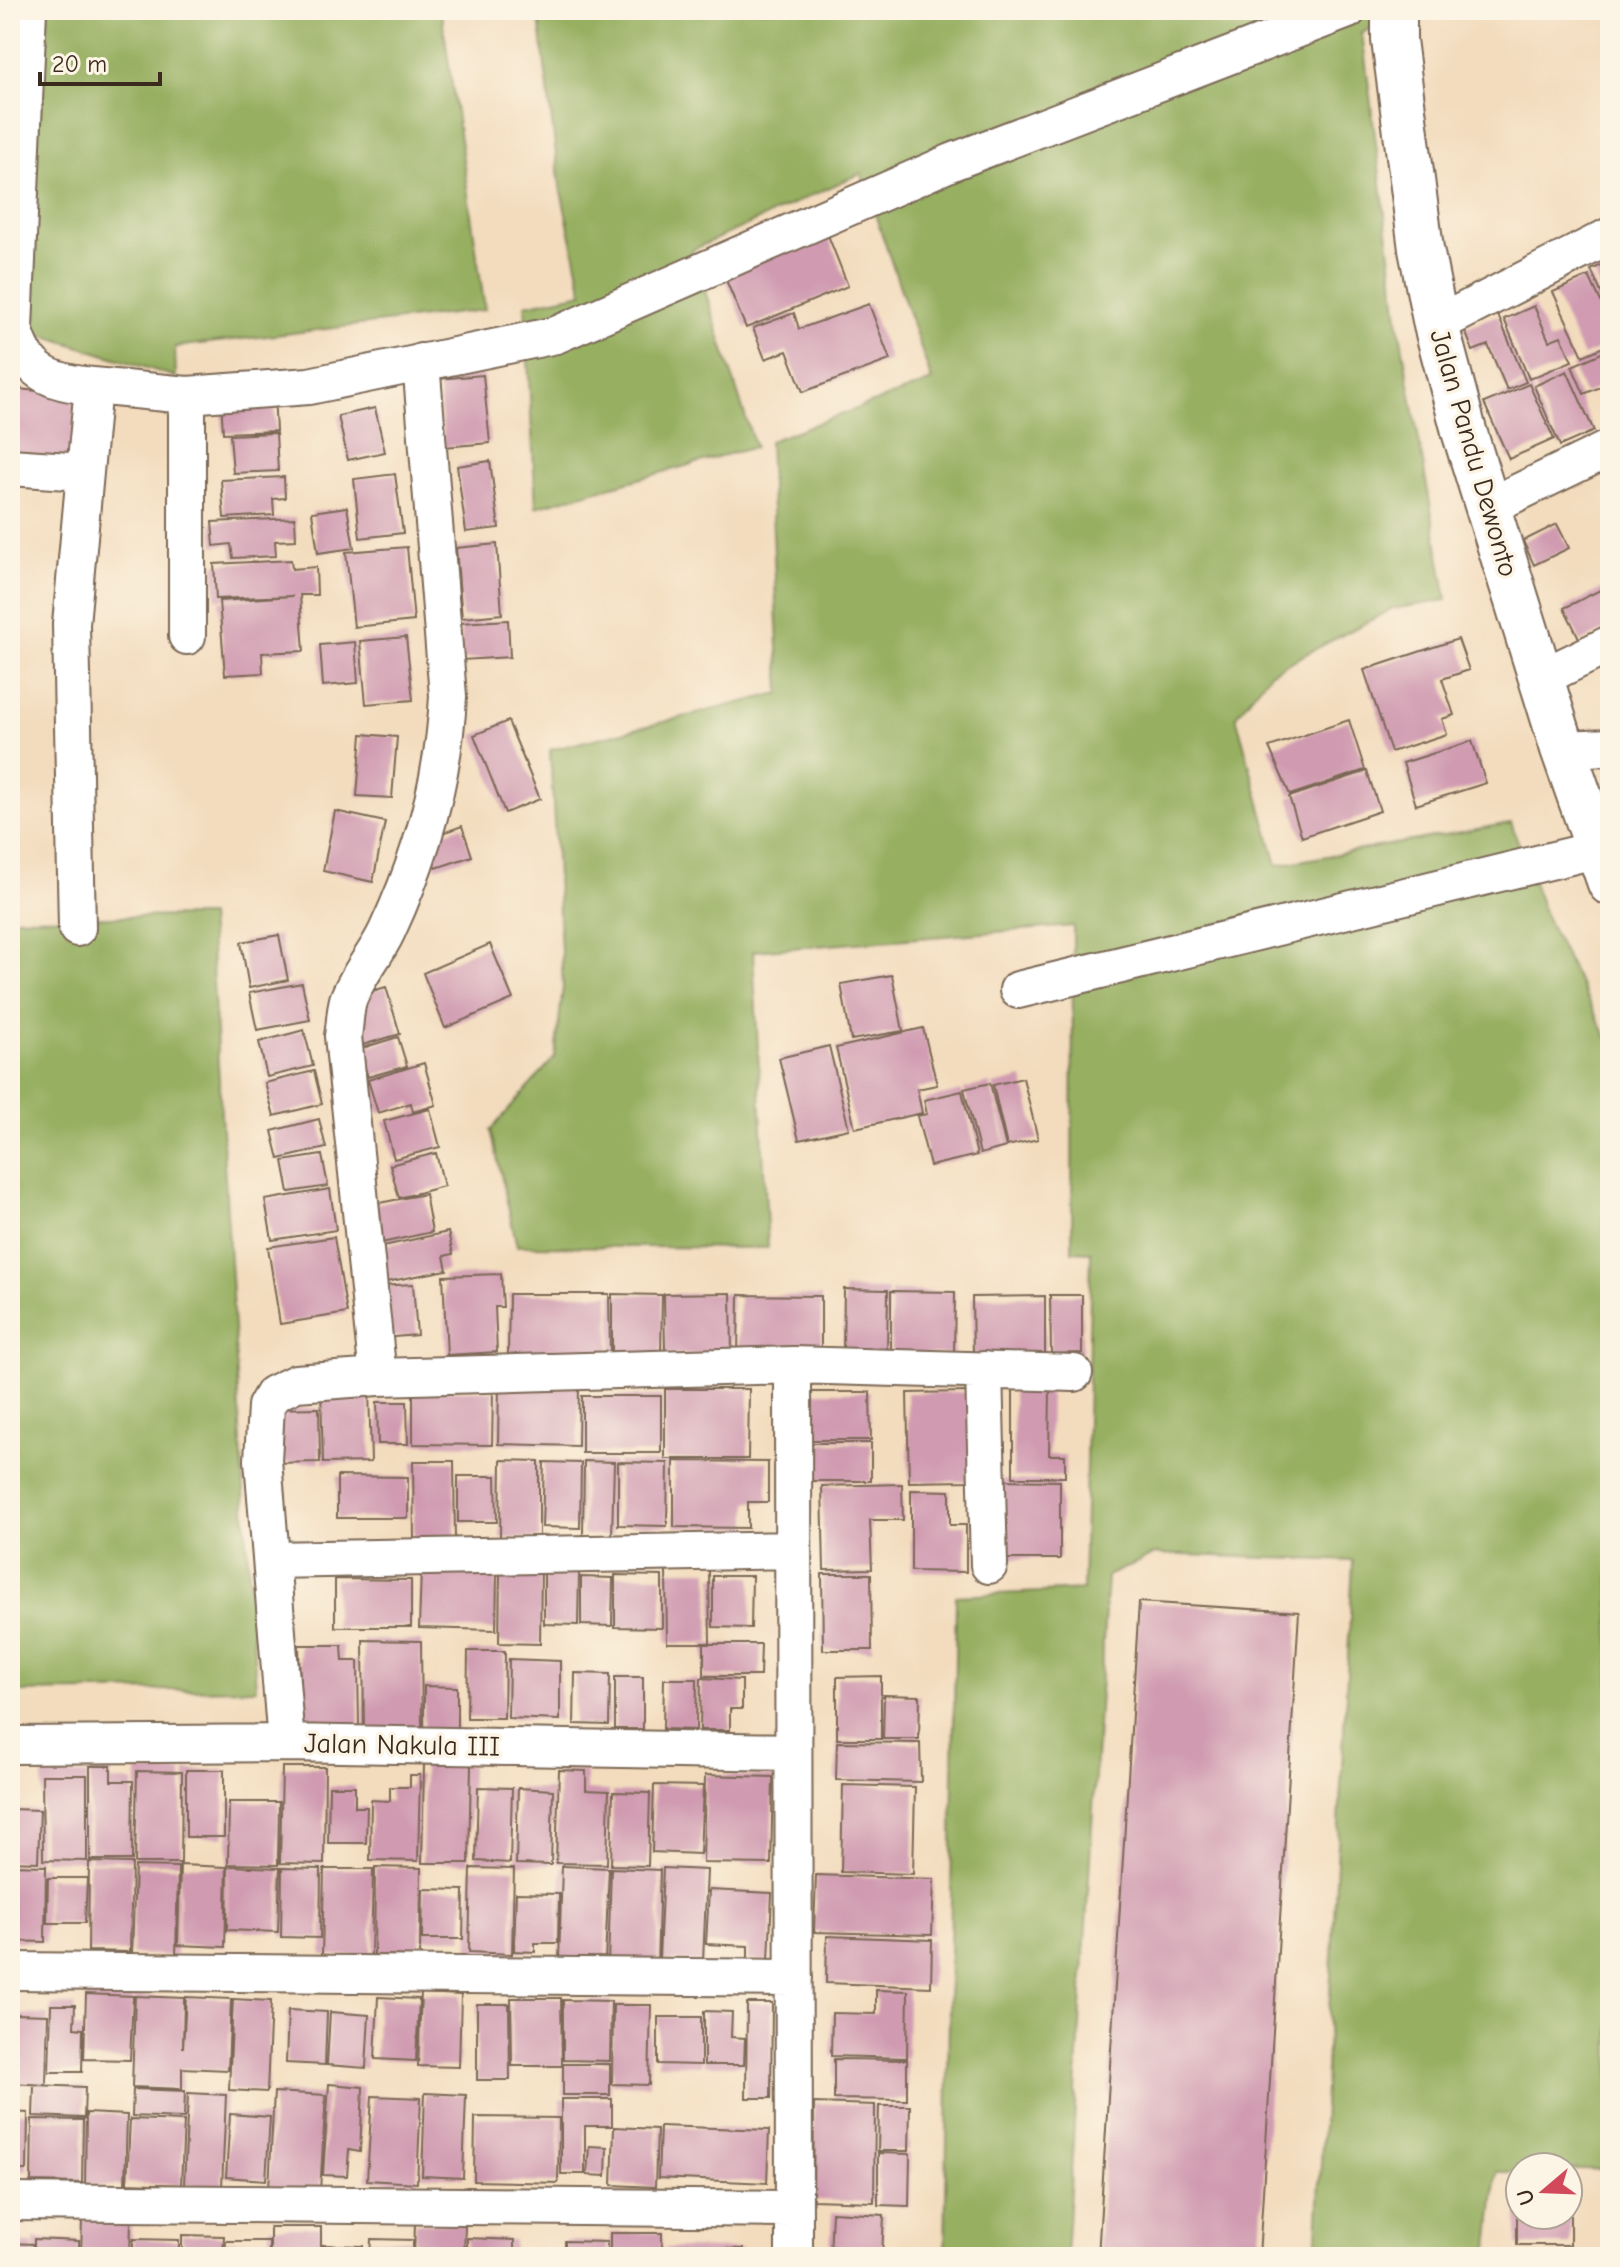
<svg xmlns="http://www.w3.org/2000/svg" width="1620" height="2267" viewBox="0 0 1620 2267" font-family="'Comic Neue',sans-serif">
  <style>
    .forest { fill: #96af60; stroke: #686c3f; stroke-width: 2 }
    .building { fill: #d09bb1 }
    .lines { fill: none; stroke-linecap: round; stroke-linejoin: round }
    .minor-casing { stroke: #7b6856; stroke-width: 40 }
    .tertiary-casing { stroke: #7b6856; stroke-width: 48 }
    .minor { stroke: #fff; stroke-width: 36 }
    .tertiary { stroke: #fff; stroke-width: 44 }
    .labels { text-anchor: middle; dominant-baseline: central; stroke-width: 7; stroke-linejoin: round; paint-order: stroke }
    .street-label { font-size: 28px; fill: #3b2a1e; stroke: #fcf5e5 }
  </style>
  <rect width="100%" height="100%" fill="#fcf5e5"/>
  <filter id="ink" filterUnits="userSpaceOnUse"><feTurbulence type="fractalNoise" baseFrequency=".0125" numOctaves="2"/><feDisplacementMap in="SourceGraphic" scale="16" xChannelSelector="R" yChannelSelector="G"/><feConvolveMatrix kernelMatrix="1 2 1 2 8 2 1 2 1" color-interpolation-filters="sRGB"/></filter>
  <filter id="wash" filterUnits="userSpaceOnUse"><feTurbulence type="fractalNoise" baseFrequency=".006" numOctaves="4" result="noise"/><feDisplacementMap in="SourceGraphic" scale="32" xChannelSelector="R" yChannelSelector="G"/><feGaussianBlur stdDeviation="1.8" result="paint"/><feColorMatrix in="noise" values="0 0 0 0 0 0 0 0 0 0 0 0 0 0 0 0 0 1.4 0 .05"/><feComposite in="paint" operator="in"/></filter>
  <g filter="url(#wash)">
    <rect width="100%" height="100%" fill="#f3dcbd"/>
    <path class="forest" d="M10,10H441L485,310L175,347L176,377L49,337L10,334Z
      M538,10H1406L1362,33L1399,326L1447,600L1392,609L1271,672L1236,716L1277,865L1511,823L1547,920L1610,1043V2170L1520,2167V2172H1497L1488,2257H1316L1353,1561L1155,1554L1107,1576L1066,2257H945L956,1596L1083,1590L1091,1252L1072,1251L1073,926L753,951L768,1248L517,1246L491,1130L555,1057L563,987L550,750L780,693L769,441L932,381L861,173L692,250L755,447L536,507L525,305L583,293L560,186Z
      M209,916L256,1689L10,1692V918Z"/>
    <g id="blocks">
      <path class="building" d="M824,225L848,286L746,328L721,268Z
        M1610,261V312L1591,270Z
        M1589,276L1610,321V344L1583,356L1553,292Z
        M869,304L890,360L803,392L787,351L765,359L753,328L794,313L799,329Z
        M1534,306L1549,341L1561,336L1572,361L1529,379L1504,319Z
        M1498,315L1526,382L1507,390L1488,345L1473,351L1464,328Z
        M1606,351L1610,360V383L1584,394L1572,366Z
        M1567,371L1594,431L1560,446L1534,386Z
        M483,375L490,443L444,447L438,379Z
        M1529,384L1554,439L1509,459L1484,403Z
        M18,389L77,395L71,461L11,455Z
        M274,394L276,431L223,433L221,397Z
        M375,408L385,452L348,460L338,416Z
        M276,433L278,471L233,473L230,435Z
        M490,461L499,528L466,532L457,466Z
        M395,474L403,533L360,538L354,479Z
        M284,477L285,498L273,499L274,515L224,518L221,480Z
        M347,507L354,548L318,553L312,512Z
        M295,518L296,540L275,541L276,556L233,558L231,544L214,546L212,522Z
        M1557,524L1569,548L1534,565L1523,541Z
        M497,544L502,614L462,618L456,548Z
        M407,547L414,621L354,627L346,552Z
        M291,560L292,569L316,567L317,595H300L304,651L262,653L263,673L225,675L219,601L293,596L216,599L214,564Z
        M1610,585V628L1581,642L1564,608Z
        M508,620L510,657L462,660L460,623Z
        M406,637L413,700L366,704L360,641Z
        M1458,639L1469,670L1442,679L1454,715L1442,719L1447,734L1391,752L1364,670Z
        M355,642L358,683L323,686L320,645Z
        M1349,720L1365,770L1290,795L1269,747Z
        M508,721L540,799L505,813L474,735Z
        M362,734L397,737L392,798L357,796Z
        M1472,741L1486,783L1416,805L1403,763Z
        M1367,771L1380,811L1302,837L1289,797Z
        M335,811L385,822L373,882L323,871Z
        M462,826L472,856L436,868L426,839Z
        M279,935L288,980L249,988L241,942Z
        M490,944L513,999L445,1028L423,973Z
        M892,975L903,1031L851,1040L841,984Z
        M302,983L310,1020L257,1030L249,993Z
        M386,987L400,1034L359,1046L355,996Z
        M923,1028L937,1085L917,1089L922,1113L855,1128L836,1048Z
        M304,1030L313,1066L267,1077L259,1042Z
        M398,1037L407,1066L368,1077L359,1049Z
        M829,1046L849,1129L799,1140L779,1058Z
        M424,1063L436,1105L413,1112L411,1103L378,1113L368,1080Z
        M314,1071L322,1104L274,1116L265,1083Z
        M1023,1078L1038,1139L1007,1146L993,1085Z
        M990,1083L1006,1147L980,1154L964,1089Z
        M962,1091L977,1155L930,1166L917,1116L927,1114L924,1100Z
        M430,1109L440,1147L394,1159L384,1121Z
        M319,1119L326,1148L279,1159L272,1131Z
        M436,1153L444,1186L399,1198L390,1165Z
        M322,1155L328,1186L289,1192L283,1161Z
        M330,1189L336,1230L272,1240L265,1200Z
        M425,1194L432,1232L372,1245L364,1206Z
        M448,1232L453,1254L444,1256L447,1270L381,1283L374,1248Z
        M334,1237L347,1313L280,1324L268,1247Z
        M501,1274L503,1307H495L497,1352L447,1355L443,1276Z
        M413,1284L417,1335L383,1338L379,1286Z
        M844,1289L888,1290L887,1354L843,1353Z
        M891,1291L955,1292L954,1354L891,1353Z
        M731,1293L732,1354H665L664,1294Z
        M509,1294H609L610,1355H508Z
        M612,1294L662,1295L661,1355L612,1354Z
        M739,1295L821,1296V1355L738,1354Z
        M1050,1295H1082V1353L1051,1354Z
        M1045,1296V1354H973L972,1297Z
        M499,1383L579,1384L578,1446L498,1444Z
        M321,1388H369L371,1462L323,1463Z
        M665,1389H749L748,1459H665Z
        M1013,1389H1050L1049,1455H1065V1477H1013Z
        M413,1390L493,1391L492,1445L413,1444Z
        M811,1392H870L871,1440H811Z
        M968,1392L970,1481L909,1482L907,1393Z
        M582,1396H661V1453H582Z
        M377,1402H407L408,1444H378Z
        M319,1408L320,1462L273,1463L271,1409Z
        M810,1443H871V1481H811Z
        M501,1460L539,1461V1538H500Z
        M413,1461H454L455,1542H414Z
        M584,1461L614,1462L612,1536L583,1535Z
        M674,1461L768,1462V1502H748V1528L674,1527Z
        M544,1462L581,1463L580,1528L542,1527Z
        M618,1462L668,1463L667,1526L618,1525Z
        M337,1476L408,1477V1518H337Z
        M458,1476H496L497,1522H458Z
        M999,1480L1060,1481V1559H999Z
        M902,1484L903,1520H870L872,1569L824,1570L822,1486Z
        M911,1490L950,1491V1525H966V1572L911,1571Z
        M421,1570L497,1572L496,1630L419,1628Z
        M500,1570L541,1571L540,1644L499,1643Z
        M666,1570H709L710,1643H667Z
        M544,1571L579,1572L578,1625L544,1624Z
        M822,1574H871L872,1650H823Z
        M615,1575L662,1576V1628L615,1627Z
        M713,1576H752L751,1628L713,1627Z
        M581,1577L613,1578L612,1626L581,1625Z
        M335,1579L411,1580V1627H335Z
        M1139,1602L1299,1612L1259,2257H1098Z
        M363,1640L421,1641L422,1729H364Z
        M704,1644H761L760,1676H704Z
        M299,1645H342L343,1661H358L359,1729L301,1730Z
        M468,1651H505L504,1718H467Z
        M509,1659L560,1661V1720L508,1718Z
        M575,1673L610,1674L609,1725L574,1724Z
        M881,1676V1739H837V1677Z
        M615,1677H643V1729H615Z
        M701,1678L742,1680V1709H730V1730H700Z
        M664,1679H697L696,1730L663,1729Z
        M424,1686L457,1687V1730H424Z
        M884,1695L920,1696L919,1739H883Z
        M837,1742L920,1743L921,1782L836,1780Z
        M424,1764L471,1765L469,1863H422Z
        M90,1766H111V1781H133L132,1860H90Z
        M282,1767H325L324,1864L280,1863Z
        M186,1770H224V1837H186Z
        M559,1770L586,1771V1790L609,1791L607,1864L556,1863Z
        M137,1771L182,1772L181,1863H135Z
        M42,1775H87V1861L43,1860Z
        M410,1775H420L418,1861L370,1860L371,1800L390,1801V1787H410Z
        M705,1775L773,1777L771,1864L703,1863Z
        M654,1785L703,1786L700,1854L652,1852Z
        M843,1785L915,1787L913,1874L841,1872Z
        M329,1786H355V1807H367L366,1843H328Z
        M478,1787L512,1788L510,1863L476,1861Z
        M518,1788L553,1790L551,1865L516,1864Z
        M613,1792L650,1793L648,1866L611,1865Z
        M229,1802H279L278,1865L228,1864Z
        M10,1809L40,1810L38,1862L10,1861Z
        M89,1862L132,1863L130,1952L88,1951Z
        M10,1865L46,1866L45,1942L10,1941Z
        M180,1865L227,1867L225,1947L178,1945Z
        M135,1866L178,1867L176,1956L132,1954Z
        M228,1866L280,1868L278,1932L227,1930Z
        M562,1866L609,1868L605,1963L559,1961Z
        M375,1867L421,1868L420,1956L374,1955Z
        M282,1868L321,1869L320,1938L281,1937Z
        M471,1868L514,1869L512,1954L469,1952Z
        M611,1868L660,1870L657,1968L608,1966Z
        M663,1868L707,1870L703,1962L659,1960Z
        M324,1869H373L371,1956L322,1955Z
        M816,1875L934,1879L932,1935L814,1932Z
        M48,1878H87L85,1923H47Z
        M423,1889L464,1890L463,1939H422Z
        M709,1890L772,1893L769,1961L748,1960V1946L706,1944Z
        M516,1893L559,1894L558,1943H535V1952L514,1951Z
        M827,1936L932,1940L931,1987L826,1983Z
        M876,1990L908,1991L907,2058L831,2056L832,2013L876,2014Z
        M421,1993L461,1995L459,2067L418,2066Z
        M86,1994L133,1996L130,2060L84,2059Z
        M135,1996L184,1998L183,2048L186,1997L231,1999L228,2070L182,2068V2089L132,2087Z
        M378,1997L419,1999L416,2061L375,2059Z
        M511,1998H561L562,2066H512Z
        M233,1999L271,2001L267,2092L229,2090Z
        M563,2000L611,2001L610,2061L563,2060Z
        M747,2003H772L771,2098H746Z
        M477,2004H509L510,2080H477Z
        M51,2005H75L74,2028L83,2029L82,2072H49Z
        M613,2005H651L649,2085L612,2084Z
        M288,2010L327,2012L325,2065L286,2063Z
        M704,2011L732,2012L731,2037L745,2038L744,2065H704Z
        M330,2012L369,2015L366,2068L327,2065Z
        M15,2014L48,2015L46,2085L12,2083Z
        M658,2017H701V2065L658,2064Z
        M834,2059L907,2060V2100L834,2099Z
        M563,2064H610V2095H563Z
        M329,2084L363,2087L360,2152L349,2150L347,2176L323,2175Z
        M34,2085L85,2087L84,2118L33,2116Z
        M133,2089L185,2091L184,2118L132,2116Z
        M274,2092L326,2095L320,2191L269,2188Z
        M188,2093L226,2095L222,2188L184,2185Z
        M425,2093L466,2095L463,2178L422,2176Z
        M372,2096L421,2098L417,2183L367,2180Z
        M561,2099H612V2126H585V2174H561Z
        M814,2103L875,2105L874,2202L813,2200Z
        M879,2106H910L909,2151H878Z
        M10,2112L28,2113L27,2170H10Z
        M86,2113L127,2115L125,2186L85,2185Z
        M230,2114L270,2117L266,2180L226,2177Z
        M475,2117L559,2118L558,2183L474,2181Z
        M32,2119L83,2120L82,2183L31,2182Z
        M130,2119L184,2121L181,2185L127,2183Z
        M660,2126L769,2130L767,2183L658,2178Z
        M614,2127L657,2129L655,2187L612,2185Z
        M589,2146L607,2147L606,2176L587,2175Z
        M878,2153L910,2154L909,2206L878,2205Z
        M832,2212L884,2215L882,2257H830Z
        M1517,2214L1570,2215V2245H1517Z
        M82,2219L131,2221L130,2257H81Z
        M415,2223L465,2224L464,2257H414Z
        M270,2227H321V2257H270Z
        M610,2233H662V2257H610Z
        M182,2235L224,2236L223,2257H182Z
        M467,2238L514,2240V2257H467Z
        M34,2239L79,2241V2257H34Z
        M133,2239L179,2240V2257H133Z
        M371,2239L413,2240V2257H370Z
        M226,2241H269V2257H225Z
        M565,2241L607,2242V2257H565Z
        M10,2243L33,2244L32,2257H10Z
        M323,2245L363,2246L362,2257H323Z
        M665,2248L743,2249V2257H665Z"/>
    </g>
  </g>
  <g filter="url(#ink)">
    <use href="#blocks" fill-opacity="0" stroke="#7b6856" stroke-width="2"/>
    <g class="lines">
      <g class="minor-casing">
        <path id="minor" d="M28,10L14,328C26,372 48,382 93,386L71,624L77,928
          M1436,325L1610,236
          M93,386L187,395L309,386L556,335L952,162L1348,10
          M10,467L84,472
          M1488,507L1610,448
          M187,636V395
          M1541,678L1610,644
          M1563,749L1610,747
          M1018,990L1599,849
          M793,1365L794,2257
          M984,1370L989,1565
          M378,1377L793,1365L1074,1373
          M272,1560L793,1550
          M286,1743L263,1460L266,1406L273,1394L296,1383L378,1377L343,1036C345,1025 345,1011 348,1000C357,975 376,955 387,931C422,856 444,778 448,696L421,362
          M10,1745L286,1743L793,1752
          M10,1971L794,1978
          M10,2202L794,2209"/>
      </g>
      <g class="tertiary-casing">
        <path id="tertiary" d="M1394,10V40L1421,249L1436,325L1464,431L1563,749L1610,883"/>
      </g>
      <use href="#minor" class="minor"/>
      <use href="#tertiary" class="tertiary"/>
    </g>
  </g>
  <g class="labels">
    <g class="street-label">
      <text transform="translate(1474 453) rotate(74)">Jalan Pandu Dewonto</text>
      <text transform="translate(402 1745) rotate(1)">Jalan Nakula III</text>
    </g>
  </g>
  <rect width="1620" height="2267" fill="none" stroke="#fcf5e5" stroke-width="40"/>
  <g transform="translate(1544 2191) rotate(251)"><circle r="38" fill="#fcf5e5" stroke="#afa495" stroke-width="2"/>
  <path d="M0-6L14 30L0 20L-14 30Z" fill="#d1495b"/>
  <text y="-12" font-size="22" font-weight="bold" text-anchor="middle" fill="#3b2a1e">U</text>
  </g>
  <path d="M40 72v12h120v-12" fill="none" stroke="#3b2a1e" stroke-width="4"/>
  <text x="52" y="72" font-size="24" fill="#3b2a1e" stroke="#fcf5e5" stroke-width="6" paint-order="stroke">20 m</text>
</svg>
